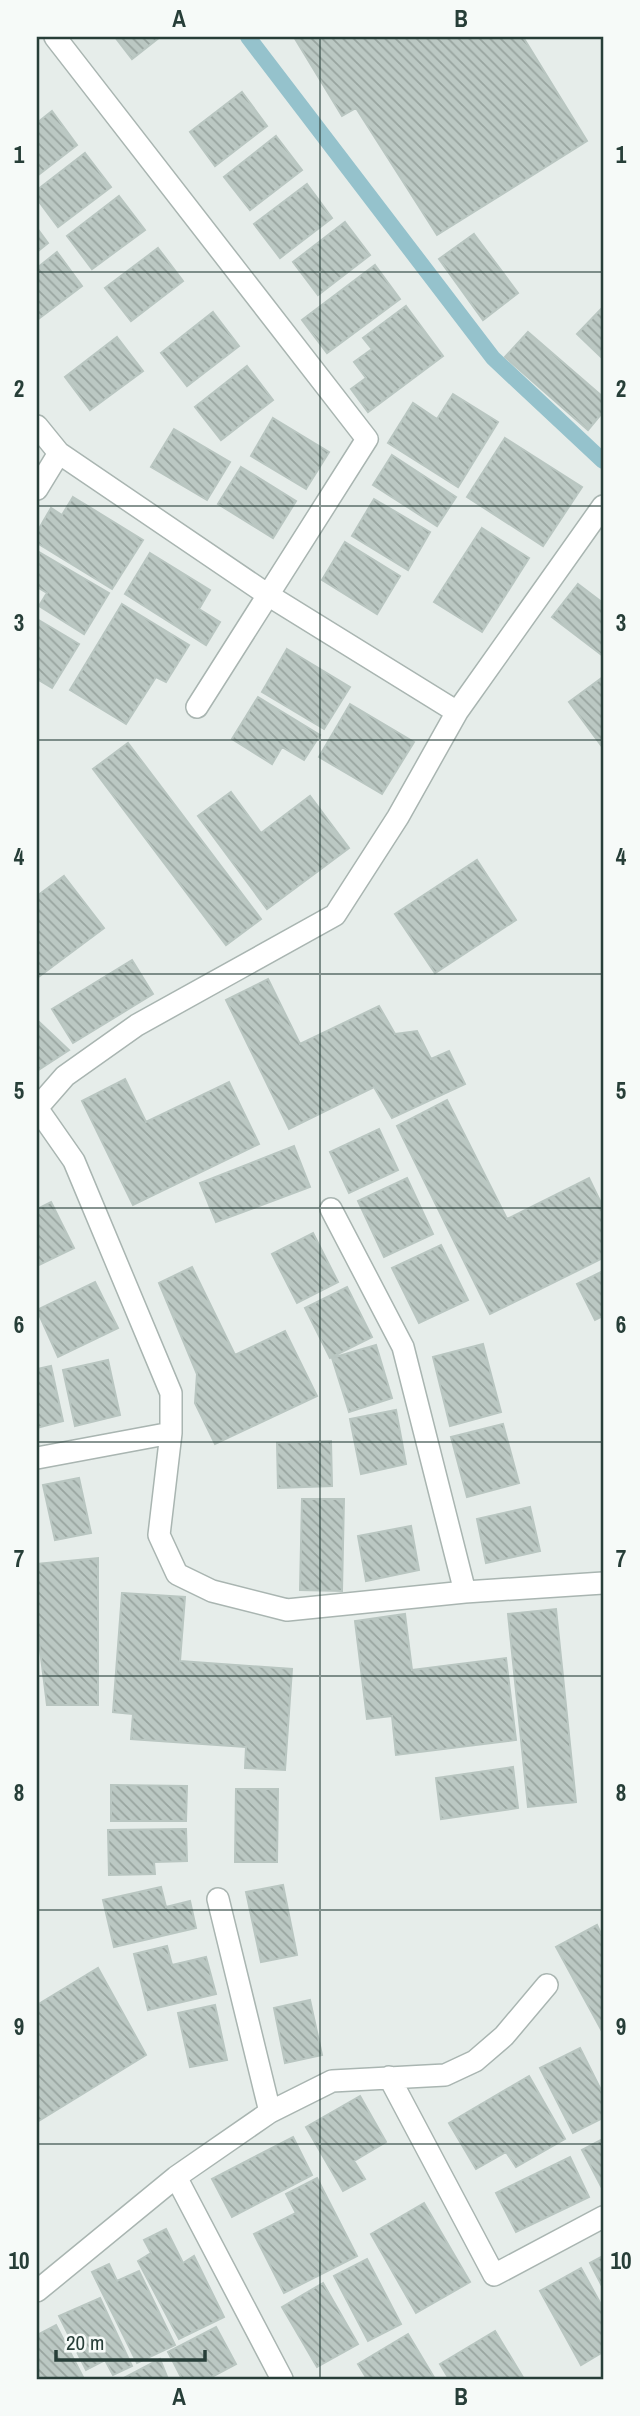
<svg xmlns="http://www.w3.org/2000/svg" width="640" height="2416" viewBox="0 0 640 2416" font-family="'Archivo Narrow',sans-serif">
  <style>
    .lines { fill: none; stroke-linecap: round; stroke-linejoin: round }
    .stream { stroke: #95c2cc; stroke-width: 16 }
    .building { fill: url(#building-back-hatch); stroke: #b9c6c1; stroke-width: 2 }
    .minor-casing { stroke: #a9b5b1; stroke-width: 24 }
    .minor { stroke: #fff; stroke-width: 21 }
    .grid { fill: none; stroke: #273e38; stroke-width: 2; stroke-opacity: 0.55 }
    .neatline { fill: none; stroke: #273e38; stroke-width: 2.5 }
    .grid-label { font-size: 23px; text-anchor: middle; font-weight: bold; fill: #273e38 }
  </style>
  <defs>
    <pattern id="building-back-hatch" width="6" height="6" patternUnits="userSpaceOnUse" patternTransform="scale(1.75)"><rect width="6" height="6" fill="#bbc8c3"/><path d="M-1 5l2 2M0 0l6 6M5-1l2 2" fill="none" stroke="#98a49f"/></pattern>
  </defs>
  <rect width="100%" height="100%" fill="#e6edea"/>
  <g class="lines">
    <path class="stream" d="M248,37L493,358L603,461"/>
  </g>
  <path class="building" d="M115,37H160L132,59Z
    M294,37H523L587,141L437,235L356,108L342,116Z
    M242,92L267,126L215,166L190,132Z
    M52,111L77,145L37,176V123Z
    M276,136L302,170L250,210L224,177Z
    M85,153L111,187L58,227L37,199V190Z
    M307,184L332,218L280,258L254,224Z
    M119,196L145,230L92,269L67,236Z
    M345,222L370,255L318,295L293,262Z
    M37,228L48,243L37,252Z
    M474,234L518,293L483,320L439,259Z
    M158,248L183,281L131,321L105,288Z
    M57,252L82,286L37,320V268Z
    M375,265L400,299L327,353L302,320Z
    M406,306L443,356L368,412L351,389L366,378L354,362L372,349L363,338Z
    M603,307V359L577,334Z
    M213,312L239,346L187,386L161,353Z
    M528,332L603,397V412L588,430L505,357Z
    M117,337L143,371L90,410L65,377Z
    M247,366L273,400L221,440L195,407Z
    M453,394L498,422L458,487L388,443L413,403L437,419Z
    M273,418L329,452L306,489L251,456Z
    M174,429L230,462L207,500L151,467Z
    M505,438L582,487L543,546L467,497Z
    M392,455L456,497L437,526L373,485Z
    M241,467L296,501L273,538L218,504Z
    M73,497L143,540L112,589L37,543V532L51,508L62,515Z
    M374,499L430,532L408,570L352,536Z
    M482,528L529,558L482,632L434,602Z
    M345,542L400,576L377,614L322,580Z
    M39,552L109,593L84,634L39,606L47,593L37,587Z
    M150,553L210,590L199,609L220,622L206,645L125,594Z
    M578,584L603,603V656L552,617Z
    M122,604L189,645L166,682L156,677L126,724L70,690Z
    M37,619L79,644L52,688L37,679Z
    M287,649L350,687L324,729L262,692Z
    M603,677V748L569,702Z
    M258,697L320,735L304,760L282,747L272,764L232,739Z
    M350,704L414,742L382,794L319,757Z
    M128,743L261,919L226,945L93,769Z
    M231,792L261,833L310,796L349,848L267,909L198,816Z
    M477,860L516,920L435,973L395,914Z
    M64,876L104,928L37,978V896Z
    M132,960L153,994L73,1043L52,1009Z
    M268,979L300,1044L379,1006L395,1034L417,1031L431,1059L449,1051L465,1084L392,1118L374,1087L289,1129L226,1000Z
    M37,1020L69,1050L37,1071Z
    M125,1079L146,1122L229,1082L259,1144L133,1205L82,1101Z
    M447,1100L507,1219L589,1178L603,1207V1258L490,1314L397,1126Z
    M379,1129L398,1170L349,1193L330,1152Z
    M294,1146L310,1187L216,1222L200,1183Z
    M407,1178L433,1234L384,1257L358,1201Z
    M51,1202L74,1248L37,1266V1209Z
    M313,1233L338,1282L297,1303L272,1254Z
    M441,1245L468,1300L419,1323L392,1268Z
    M192,1267L235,1355L285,1331L317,1396L215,1444L195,1403L197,1374L159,1283Z
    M603,1271V1316L595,1320L577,1284Z
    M95,1282L118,1328L58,1357L37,1310Z
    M347,1287L372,1337L330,1358L305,1308Z
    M483,1344L501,1412L450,1426L433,1357Z
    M376,1345L392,1398L349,1412L332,1358Z
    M108,1360L120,1415L75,1426L63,1370Z
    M51,1366L63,1421L37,1428V1369Z
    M396,1410L406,1464L361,1474L350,1419Z
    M503,1424L519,1483L467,1497L451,1437Z
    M331,1441L332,1486L278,1488L277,1443Z
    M79,1478L91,1533L55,1540L43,1485Z
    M302,1499H344L342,1591L300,1590Z
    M530,1507L540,1551L486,1563L477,1519Z
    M411,1526L419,1570L366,1581L358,1536Z
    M98,1558V1705H47L37,1626V1564Z
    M122,1593L185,1597L180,1661L292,1669L285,1770L245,1768L246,1747L131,1739L133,1714L113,1712Z
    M556,1609L576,1802L528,1807L508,1614Z
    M405,1614L412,1670L506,1658L516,1740L396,1755L392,1716L367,1719L355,1621Z
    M513,1767L518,1808L441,1819L436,1778Z
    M111,1785L187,1786L186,1821H111Z
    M236,1789H278L277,1862H235Z
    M186,1829L187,1861L154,1862L155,1874L109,1875L108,1830Z
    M283,1885L297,1955L261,1962L246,1892Z
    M161,1887L166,1907L190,1901L196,1928L114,1947L103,1900Z
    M597,1925L603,1938V2033L556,1947Z
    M167,1946L172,1965L206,1957L216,1994L148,2010L134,1954Z
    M98,1968L146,2055L37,2122V2005Z
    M310,2000L322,2055L285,2063L274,2008Z
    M215,2005L227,2060L190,2067L178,2013Z
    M580,2048L603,2094V2118L573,2133L540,2068Z
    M529,2076L565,2139L516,2167L506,2152L476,2169L449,2123Z
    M360,2096L386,2142L354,2161L365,2179L343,2191L306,2127Z
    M293,2137L312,2175L232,2217L212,2179Z
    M603,2139V2187L602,2188L582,2150Z
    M570,2157L589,2197L516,2232L496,2193Z
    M317,2178L357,2256L284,2293L254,2234L296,2213L286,2194Z
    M424,2203L470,2282L416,2313L371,2234Z
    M166,2229L183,2263L194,2256L224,2317L179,2339L138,2261L151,2253L144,2240Z
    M603,2256V2288L590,2263Z
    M367,2259L401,2324L368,2341L334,2276Z
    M109,2264L117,2281L139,2271L175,2345L137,2363L92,2272Z
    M581,2268L603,2308V2352L581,2365L540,2291Z
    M323,2283L358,2344L317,2367L282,2307Z
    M100,2298L132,2366L113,2375L105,2360L86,2370L59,2316Z
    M56,2325L84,2379H37V2335Z
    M216,2327L236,2364L208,2379H182L168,2352Z
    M495,2331L524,2379H449L440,2364Z
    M408,2334L435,2379H367L358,2364Z
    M160,2359L168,2379H122Z"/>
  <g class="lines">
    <g class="minor-casing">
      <path id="minor" d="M55,37L367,439L197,707
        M37,426L59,453L268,595L457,712
        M37,489L59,453
        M37,1108L74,1161L171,1393V1433L159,1535L177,1574L212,1591L287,1610L465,1592L603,1583
        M37,1108L65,1076L137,1025L335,915L398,817L457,712L603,506
        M331,1209L403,1347L465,1592
        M37,1458L171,1433
        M218,1899L270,2112
        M389,2077L494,2275L603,2217
        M176,2177L270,2112L332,2081L445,2075L475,2061L504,2036L547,1985
        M37,2291L176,2177L282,2379"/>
    </g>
    <use href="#minor" class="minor"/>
  </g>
  <path class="grid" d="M320,37V2379M37,272H603M37,506H603M37,740H603M37,974H603M37,1208H603M37,1442H603M37,1676H603M37,1910H603M37,2144H603"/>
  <rect width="640" height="2416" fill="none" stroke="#f6faf8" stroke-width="77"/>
  <path d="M56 2350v10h149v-10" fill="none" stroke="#273e38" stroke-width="3.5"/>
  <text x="66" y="2350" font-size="21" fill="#273e38" stroke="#f6faf8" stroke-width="5" paint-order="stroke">20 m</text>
  <rect x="38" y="38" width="564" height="2340" class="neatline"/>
  <g class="grid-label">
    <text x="179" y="27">A</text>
    <text x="461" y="27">B</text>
    <text x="19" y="163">1</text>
    <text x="621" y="163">1</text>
    <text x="19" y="397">2</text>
    <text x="621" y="397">2</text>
    <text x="19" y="631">3</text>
    <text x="621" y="631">3</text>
    <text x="19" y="865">4</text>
    <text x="621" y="865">4</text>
    <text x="19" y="1099">5</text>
    <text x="621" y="1099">5</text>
    <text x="19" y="1333">6</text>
    <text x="621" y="1333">6</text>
    <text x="19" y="1567">7</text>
    <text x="621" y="1567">7</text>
    <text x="19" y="1801">8</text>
    <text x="621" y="1801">8</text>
    <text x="19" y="2035">9</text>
    <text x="621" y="2035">9</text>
    <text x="19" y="2269">10</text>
    <text x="621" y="2269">10</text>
    <text x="179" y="2405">A</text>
    <text x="461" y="2405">B</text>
  </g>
</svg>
